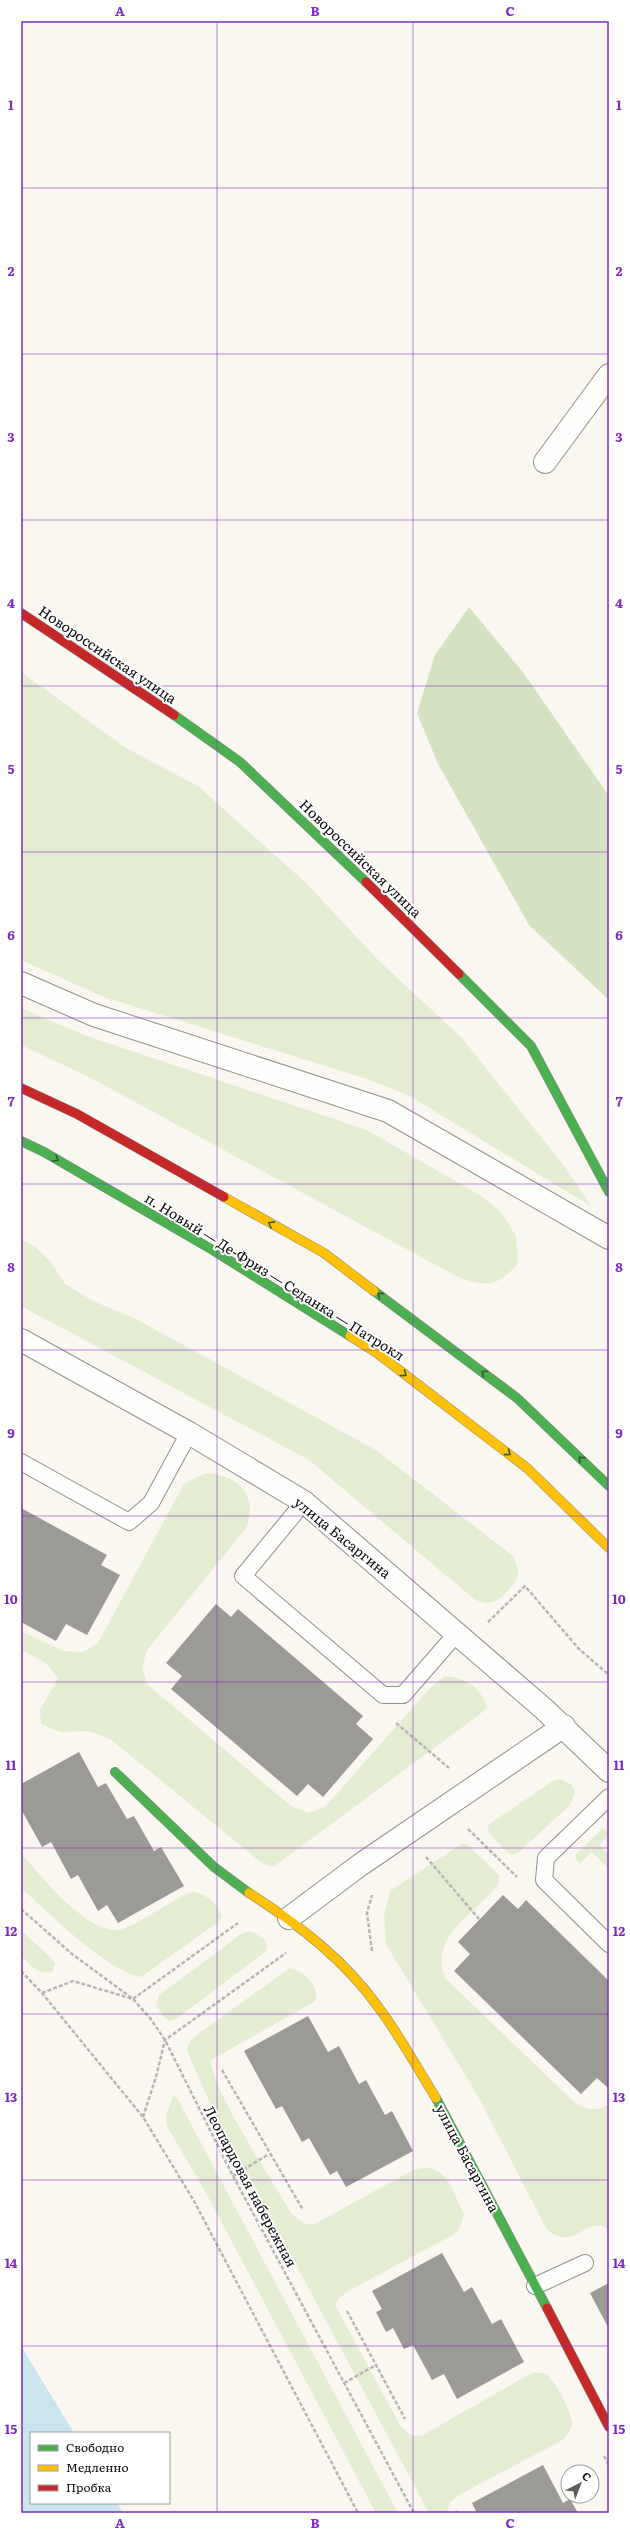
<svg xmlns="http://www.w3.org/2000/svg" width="630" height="2534" viewBox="0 0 630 2534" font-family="Literata,serif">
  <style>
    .green { fill: #e4ecd2 }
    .forest { fill: #d5e2c1 }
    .water { fill: #cbe5ef }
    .building { fill: #9c9a96 }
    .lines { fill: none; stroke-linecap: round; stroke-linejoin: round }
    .lane-casing { stroke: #92918e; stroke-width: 18 }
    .street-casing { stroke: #92918e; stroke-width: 24 }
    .fast-casing { stroke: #898885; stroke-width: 10 }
    .slow-casing { stroke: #898885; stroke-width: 10 }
    .jam-casing { stroke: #898885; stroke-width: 10 }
    .path { stroke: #b7b6b5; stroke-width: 2.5; stroke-dasharray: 4 2; stroke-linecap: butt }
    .lane { stroke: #fefefd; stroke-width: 16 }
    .street { stroke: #fefefd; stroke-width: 22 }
    .fast { stroke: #4caf50; stroke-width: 9 }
    .slow { stroke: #ffc107; stroke-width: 9 }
    .jam { stroke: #c62828; stroke-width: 9 }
    .oneway { stroke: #2c5d2e }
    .grid { fill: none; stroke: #7b2cbf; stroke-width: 1; stroke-opacity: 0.55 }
    .labels { text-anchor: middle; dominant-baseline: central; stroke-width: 4; stroke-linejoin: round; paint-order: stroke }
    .street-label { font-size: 14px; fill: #0b0b0b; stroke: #fff }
    .neatline { fill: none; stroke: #7b2cbf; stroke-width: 1.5 }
    .grid-label { font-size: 13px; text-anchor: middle; font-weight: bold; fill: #7b2cbf }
  </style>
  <rect width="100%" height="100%" fill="#f9f7f0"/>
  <path class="green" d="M21,672L126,748L198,786L307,884L380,962L461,1037L565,1167L592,1207L408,1095L364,1078L104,997L21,960Z
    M21,1008L84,1035L367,1130L483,1197L501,1212L516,1236L518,1264C496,1286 490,1287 460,1278L89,1077L21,1045Z
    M21,1239L36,1248L50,1261L65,1284L93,1301L134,1318L376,1450L513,1556C515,1561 519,1568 518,1574C517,1582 501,1600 493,1602C486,1604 481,1602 474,1599L309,1460L21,1306Z
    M205,1473C226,1474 248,1483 250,1508C251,1514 248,1521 247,1527L147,1650L142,1667L147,1684L291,1806L309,1813L325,1807L430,1688L445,1676C465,1678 480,1686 487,1707L479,1715L273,1867L263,1864L109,1738L87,1731L60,1732L41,1724L40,1710L58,1678L47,1664L21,1649V1631L63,1651L83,1652L98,1643L184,1484Z
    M561,1779L572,1785L575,1792L570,1805L518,1853L512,1855L506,1851L489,1833L488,1825L553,1781Z
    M602,1829L609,1831V1835L599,1845L609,1855V1869L592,1852L579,1864L576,1859V1854Z
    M463,1843L468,1845L499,1875V1881C497,1888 491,1893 486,1898C463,1921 431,1942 445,1978L574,2102C586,2110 596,2112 609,2105V2230C587,2212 574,2256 546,2228L479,2098L386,1944L384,1916L390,1891Z
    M21,1853C40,1875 93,1942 125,1928C149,1918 169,1901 193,1892C205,1893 219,1904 222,1917L217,1923L141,1977C107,1971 48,1912 21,1888Z
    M21,1930L51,1958L55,1964L52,1972C38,1975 30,1965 21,1955Z
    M247,1932H253L265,1940L267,1947L265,1952L176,2019L170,2021L165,2018L156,2005L159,1995L241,1934Z
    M290,1968C303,1970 323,1989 314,2002L211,2060C211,2089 274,2183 291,2213L303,2223L313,2225L413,2170C447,2160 451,2189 464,2214L459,2230L451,2236L348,2291L338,2299L335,2305L401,2427L411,2435L421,2436L530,2374C535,2373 540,2372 545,2374C554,2378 572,2413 572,2423C572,2430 566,2437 561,2441L459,2495L449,2503L448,2513H429L212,2108L187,2051L188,2044L195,2036Z
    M173,2096L177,2098L398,2513H376L206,2193L167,2126L166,2116Z"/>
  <path class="forest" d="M469,607L525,675L609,796V1000L529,925L438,764L417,713L435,655Z"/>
  <path class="water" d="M21,2346L74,2433H31V2503H117L123,2513H21Z"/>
  <path class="building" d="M21,1508L107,1555L101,1565L120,1575L87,1635L66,1624L56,1641L21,1622Z
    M216,1604L231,1617L238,1609L363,1716L356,1724L373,1739L323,1797L308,1784L297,1796L171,1689L182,1676L166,1663Z
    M79,1752L98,1787L106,1783L127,1819L134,1816L154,1851L161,1847L184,1886L118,1923L107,1905L98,1911L78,1875L71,1879L51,1842L42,1847L21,1809V1784Z
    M503,1895L518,1909L526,1900L609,1981V2089L597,2078L581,2094L454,1971L470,1954L458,1942Z
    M308,2016L328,2052L339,2046L359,2084L366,2080L385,2115L392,2111L413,2151L346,2187L337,2171L330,2175L309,2138L302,2142L282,2106L276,2109L244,2051Z
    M442,2253L464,2292L472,2287L492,2324L501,2319L524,2362L457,2399L444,2374L432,2380L413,2345L404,2349L393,2328L386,2332L376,2312L382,2309L372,2291Z
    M609,2283V2329L590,2293Z
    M543,2465L563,2503L570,2499L578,2513H477L472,2503Z"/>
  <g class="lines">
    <g class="lane-casing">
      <path id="lane" d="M21,1462L129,1522L151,1503L189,1433
        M304,1502L243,1576L383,1695H403L457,1633
        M609,1797L546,1858L544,1880L609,1944
        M535,2286L585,2263"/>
    </g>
    <g class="street-casing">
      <path id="street" d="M545,462L609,375
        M21,983L94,1015L388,1111L609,1238
        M21,1340L189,1433L304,1502L544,1709L609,1771
        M289,1918L360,1865L564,1726"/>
    </g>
    <g class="fast-casing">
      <path id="fast" d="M174,715L240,762L366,882
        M459,974L531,1046L609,1192
        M21,1141L44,1152L211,1249L350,1336
        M374,1291L517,1398L609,1486
        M115,1772L214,1867L249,1893
        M436,2098L547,2308"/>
    </g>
    <g class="slow-casing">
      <path id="slow" d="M224,1197L324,1253L374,1291
        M350,1336L377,1353L527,1468L609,1548
        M249,1893C298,1924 345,1960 379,2008C400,2036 417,2068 436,2098"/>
    </g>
    <g class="jam-casing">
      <path id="jam" d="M21,613L174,715
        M366,882L459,974
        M21,1088L77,1114L224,1197
        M547,2308L609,2427"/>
    </g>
    <path class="path" d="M488,1622L525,1586L579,1649L609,1675
      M396,1723L449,1768
      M468,1829L517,1877
      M426,1857L479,1919
      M21,1909L72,1954L133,1999L150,2018L165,2040L233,2176L414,2513
      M372,1951L367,1913L372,1895
      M21,1971L42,1993L143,2117L194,2201L358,2513
      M42,1993L73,1981L133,1999L238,1923
      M222,2070L303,2210
      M143,2117L156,2077L165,2040L286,1953
      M233,2176L269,2154
      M347,2311L405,2419
      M344,2383L376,2365
      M604,2456L609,2465
      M456,2511L457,2513"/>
    <use href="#lane" class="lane"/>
    <use href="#street" class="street"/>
    <use href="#fast" class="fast"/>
    <use href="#slow" class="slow"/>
    <use href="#jam" class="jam"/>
  </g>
  <defs><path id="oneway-chevron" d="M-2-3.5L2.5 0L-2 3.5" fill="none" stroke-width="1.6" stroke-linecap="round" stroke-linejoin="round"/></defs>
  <g class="oneway">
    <use href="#oneway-chevron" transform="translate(56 1159) rotate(30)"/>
    <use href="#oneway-chevron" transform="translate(271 1224) rotate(-151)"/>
    <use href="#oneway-chevron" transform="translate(380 1295) rotate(-143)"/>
    <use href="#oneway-chevron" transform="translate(484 1373) rotate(-143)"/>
    <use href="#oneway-chevron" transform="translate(404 1374) rotate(37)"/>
    <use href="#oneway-chevron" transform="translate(508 1453) rotate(37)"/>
    <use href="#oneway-chevron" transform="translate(581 1459) rotate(-136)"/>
  </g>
  <path class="grid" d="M217,21V2513M413,21V2513M21,188H609M21,354H609M21,520H609M21,686H609M21,852H609M21,1018H609M21,1184H609M21,1350H609M21,1516H609M21,1682H609M21,1848H609M21,2014H609M21,2180H609M21,2346H609"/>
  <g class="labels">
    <g class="street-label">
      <text transform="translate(108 654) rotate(34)">Новороссийская улица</text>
      <text transform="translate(361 858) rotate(44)">Новороссийская улица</text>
      <text transform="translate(275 1276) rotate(32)">п. Новый — Де-Фриз — Седанка — Патрокл</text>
      <text transform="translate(343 1537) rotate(39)">улица Басаргина</text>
      <text transform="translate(468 2158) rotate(62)">улица Басаргина</text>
      <text transform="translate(251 2186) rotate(62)">Леопардовая набережная</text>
    </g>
  </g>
  <rect width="630" height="2534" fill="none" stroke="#ffffff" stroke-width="44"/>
  <rect x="30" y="2432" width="140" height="72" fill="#ffffff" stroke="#9d9d9d"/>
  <rect x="38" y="2445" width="20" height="6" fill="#4caf50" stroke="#9d9d9d"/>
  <text x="66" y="2452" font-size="12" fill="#0b0b0b">Свободно</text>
  <rect x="38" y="2465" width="20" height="6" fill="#ffc107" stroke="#9d9d9d"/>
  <text x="66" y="2472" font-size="12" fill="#0b0b0b">Медленно</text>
  <rect x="38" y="2485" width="20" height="6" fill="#c62828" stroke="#9d9d9d"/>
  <text x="66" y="2492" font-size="12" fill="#0b0b0b">Пробка</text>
  <g transform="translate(580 2484) rotate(42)"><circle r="19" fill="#ffffff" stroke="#9d9d9d"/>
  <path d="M0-3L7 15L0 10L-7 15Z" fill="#5e5e5b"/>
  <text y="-6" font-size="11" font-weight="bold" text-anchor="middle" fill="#0b0b0b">С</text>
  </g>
  <rect x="22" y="22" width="586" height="2490" class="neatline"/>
  <g class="grid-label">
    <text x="120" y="16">A</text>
    <text x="315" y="16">B</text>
    <text x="510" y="16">C</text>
    <text x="11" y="110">1</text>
    <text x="619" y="110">1</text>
    <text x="11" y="276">2</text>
    <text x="619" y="276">2</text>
    <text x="11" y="442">3</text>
    <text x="619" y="442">3</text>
    <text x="11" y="608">4</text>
    <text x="619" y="608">4</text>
    <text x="11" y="774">5</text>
    <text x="619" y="774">5</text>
    <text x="11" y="940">6</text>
    <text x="619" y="940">6</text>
    <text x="11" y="1106">7</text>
    <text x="619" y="1106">7</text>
    <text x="11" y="1272">8</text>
    <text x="619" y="1272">8</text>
    <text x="11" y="1438">9</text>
    <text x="619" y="1438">9</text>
    <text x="11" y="1604">10</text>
    <text x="619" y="1604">10</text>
    <text x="11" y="1770">11</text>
    <text x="619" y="1770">11</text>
    <text x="11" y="1936">12</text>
    <text x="619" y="1936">12</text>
    <text x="11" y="2102">13</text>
    <text x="619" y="2102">13</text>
    <text x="11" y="2268">14</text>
    <text x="619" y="2268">14</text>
    <text x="11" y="2434">15</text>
    <text x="619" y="2434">15</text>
    <text x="120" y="2528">A</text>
    <text x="315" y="2528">B</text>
    <text x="510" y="2528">C</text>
  </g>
</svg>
